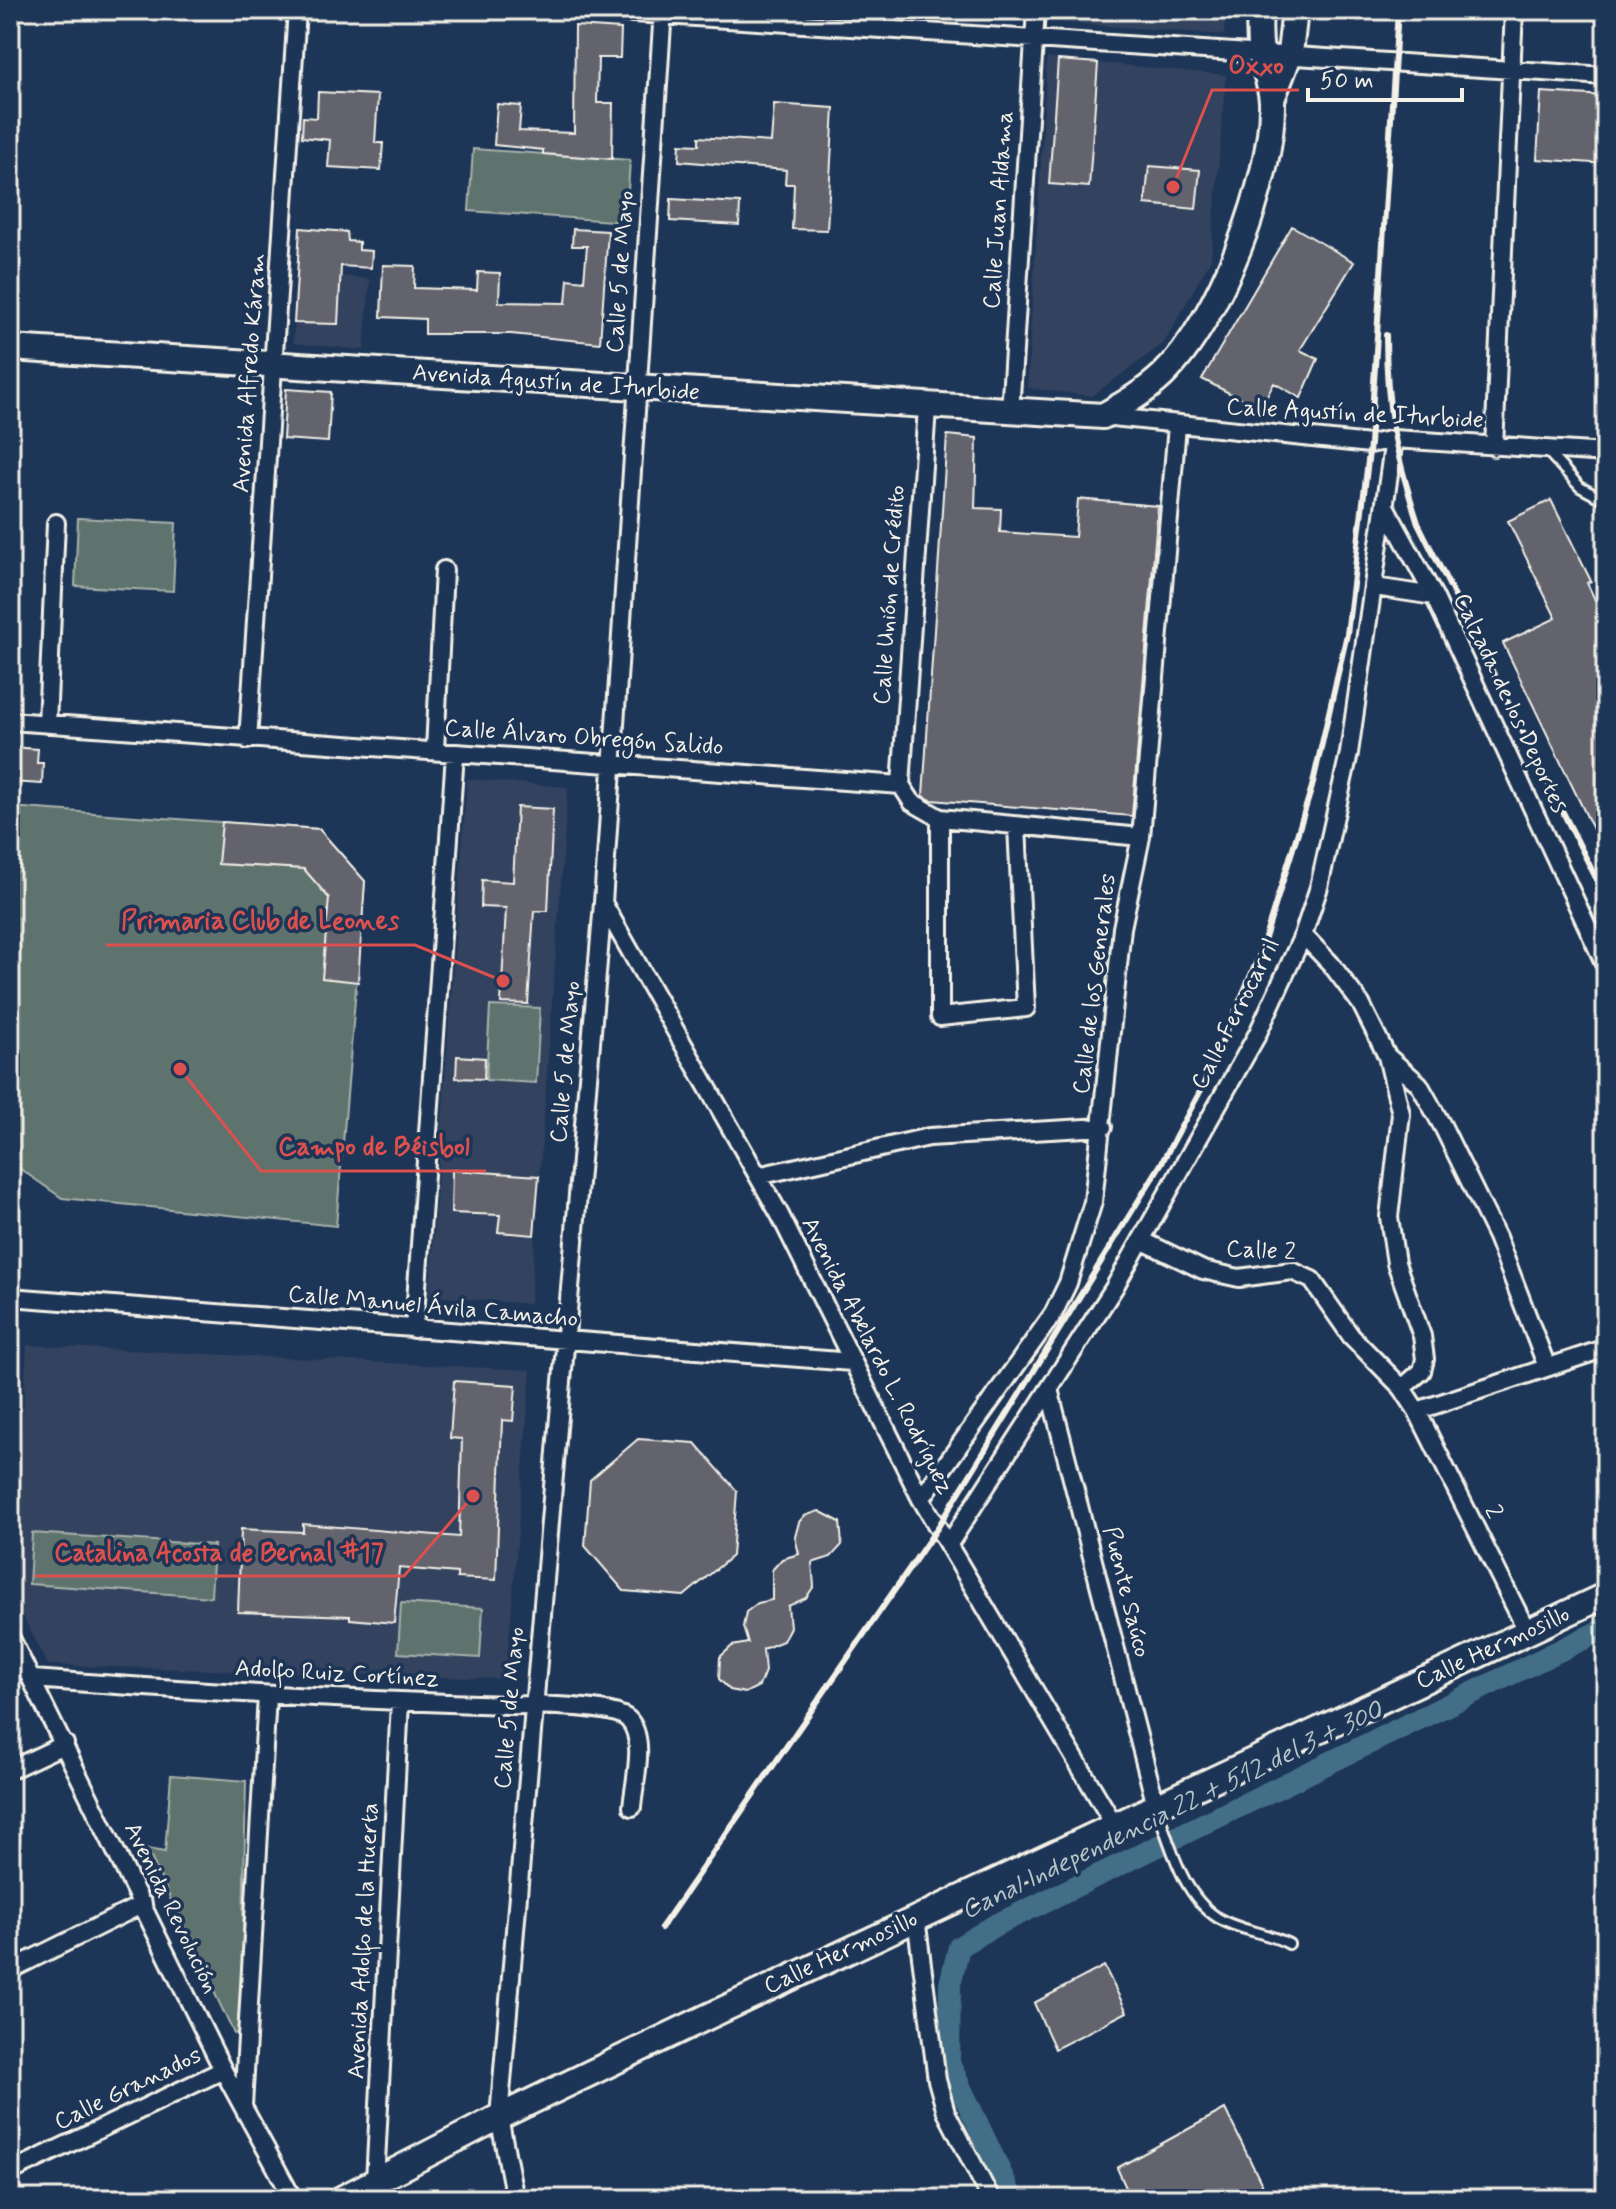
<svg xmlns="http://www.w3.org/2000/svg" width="1616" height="2209" viewBox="0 0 1616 2209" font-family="Mynerve,sans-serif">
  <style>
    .built { fill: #32435e }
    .green { fill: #5e736e; stroke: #a9b2ab; stroke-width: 2 }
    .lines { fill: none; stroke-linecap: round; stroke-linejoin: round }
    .canal { stroke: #426e87; stroke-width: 22 }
    .building { fill: #64646e; stroke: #f4f1e8; stroke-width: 2 }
    .lane-casing { stroke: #f4f1e8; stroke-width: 14 }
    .street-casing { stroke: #f4f1e8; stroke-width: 22 }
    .secondary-casing { stroke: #f4f1e8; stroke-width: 30 }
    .lane { stroke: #1d3557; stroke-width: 8 }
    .street { stroke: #1d3557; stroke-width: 16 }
    .secondary { stroke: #1d3557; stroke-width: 24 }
    .rail { stroke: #f4f1e8; stroke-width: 6 }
    .labels { text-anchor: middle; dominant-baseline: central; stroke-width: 7; stroke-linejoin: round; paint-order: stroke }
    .street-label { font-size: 24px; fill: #f4f1e8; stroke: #1d3557 }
    .water-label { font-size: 26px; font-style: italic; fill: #b6c3c6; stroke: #1d3557 }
    .leader { fill: none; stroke: #dc504e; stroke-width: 3 }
    .callout-dot { fill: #dc504e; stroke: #1d3557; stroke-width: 3 }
    .callout-label { font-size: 26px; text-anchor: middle; font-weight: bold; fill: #dc504e; stroke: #1d3557; stroke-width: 7; stroke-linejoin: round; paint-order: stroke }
  </style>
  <rect width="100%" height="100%" fill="#1d3557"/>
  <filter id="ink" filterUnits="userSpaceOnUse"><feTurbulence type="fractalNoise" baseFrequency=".0125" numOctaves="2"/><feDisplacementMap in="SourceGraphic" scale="16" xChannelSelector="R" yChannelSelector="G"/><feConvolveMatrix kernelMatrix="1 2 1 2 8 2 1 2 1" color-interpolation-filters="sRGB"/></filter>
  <g filter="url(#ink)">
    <path class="built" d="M1059,10H1226L1224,35L1058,22Z
      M1047,58L1226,75L1211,259L1164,343L1092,396L1027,388Z
      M299,272L370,279L364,350L293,343Z
      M467,779L568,787L530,1304L429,1296Z
      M27,1345L531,1370L506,1679L48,1665L12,1595Z"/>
    <path class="green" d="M473,149L630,160L626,222L469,211Z
      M78,518L176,523L173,591L75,586Z
      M10,807L319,829L365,881L336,1226L62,1198L16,1166L10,1157Z
      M490,1006L540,1008L536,1083L486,1080Z
      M32,1533L214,1545L211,1597L29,1584Z
      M401,1603L483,1608L480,1658L398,1653Z
      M171,1775L246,1781L241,2031L234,2034L147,1849L165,1852Z"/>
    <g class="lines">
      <path class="canal" d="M1013,2199L949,2063L950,1984L959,1947L994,1926L1606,1628"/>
    </g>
    <path class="building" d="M575,26L621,29L620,58H598L597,103H613L612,159L543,154V150L494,145L497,104L521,106L519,131L574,133Z
      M1058,60L1098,63L1089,187L1049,184Z
      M318,92L378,95L375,143H383L381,170L328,167L330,140L302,137L303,117L317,118Z
      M1541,92L1606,96V164L1537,159Z
      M774,104L834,108L827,230L792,229L794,184H785L786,170L679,161L680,144L699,145V137L771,142Z
      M1149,166L1200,170L1196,209L1145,204Z
      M671,199L740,203L739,225L670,221Z
      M1292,226L1354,262L1300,350L1318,359L1301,398L1274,383L1260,409L1202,379Z
      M300,228L347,232L348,241L359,242V250L372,251L371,268L341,266L338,324L294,323Z
      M573,229L608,231L600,343L511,334H425V319L381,317L383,265L415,266L414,288L477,290L478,272L500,273L499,302L566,303L568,279L584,281L587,246H572Z
      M286,389L331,392L328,442L283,439Z
      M947,435L977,438L975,508L1001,509L1000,532L1075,537L1078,499L1158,506L1132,816L931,800L923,796Z
      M1551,500L1591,581L1587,583L1606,623V856L1503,643L1556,618L1508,521Z
      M11,747L38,749L37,763H43L42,784L10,782Z
      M517,807L553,809L548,911H534L528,1004L501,1003L506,908L481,907L482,880L513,882Z
      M222,822L319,829L365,881L358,982L322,978L329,898L304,869L218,864Z
      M457,1056L485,1058L484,1079L456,1078Z
      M452,1170L539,1176L534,1235L498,1232L500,1215L451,1213Z
      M454,1381L516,1385L513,1421L502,1420L496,1580L457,1578V1573L399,1568L394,1623L350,1619V1616L238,1612L241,1529L303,1532V1524L459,1537L462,1439L450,1438Z
      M638,1439L695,1443L737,1491L732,1556L684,1596L624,1591L585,1546L590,1480Z
      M819,1511L840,1522L842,1545L831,1557L812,1563L814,1586L806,1598L788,1606L790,1627L783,1641L763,1649L765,1671L759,1686L745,1693L730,1690L719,1679L720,1657L732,1646L748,1643L743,1627L746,1612L758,1603L772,1600V1570L782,1559L799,1554L795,1537L799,1522L804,1516Z
      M1104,1966L1127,2012L1055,2049L1034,2003Z
      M1225,2109L1269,2199H1131L1117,2168Z"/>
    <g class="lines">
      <g class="lane-casing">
        <path id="lane" d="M1546,450L1580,487L1606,501
          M1157,1809C1171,1846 1182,1895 1218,1918C1239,1931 1267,1932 1289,1944"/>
      </g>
      <g class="street-casing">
        <path id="street" d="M586,10L1606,76
          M1010,412L1036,10
          M1103,416L1370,444L1394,439L1606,453
          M1494,447L1514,10
          M1385,506L1434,596L1606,967
          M1375,587L1434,596
          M10,721L901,785
          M47,724L56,523
          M248,740L297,10
          M435,750L444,570
          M901,785L927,408
          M901,785L912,802L940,818L1141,837
          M940,818V1017L1026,1008L1017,826
          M603,903L780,1215L921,1499L1115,1826
          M1303,935L1331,964L1361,1004L1387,1056L1419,1084L1443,1127L1497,1237L1547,1367
          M1387,1056L1401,1114L1389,1217L1396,1263L1422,1336L1425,1359L1422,1371L1402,1388
          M758,1176L929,1137L1103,1127
          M1141,1240L1203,1270L1239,1278L1292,1271L1312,1280L1351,1336L1402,1388L1417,1411L1528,1633
          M10,1297L852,1362
          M414,1329L455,754
          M1049,1389L1156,1806
          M1417,1411L1606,1348
          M921,1499L1053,1314L1068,1283L1093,1202L1122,928L1141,837L1177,426
          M949,1544L1114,1288L1257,1035L1303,935L1319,887L1349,753L1394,439
          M10,1636L223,2070L293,2199
          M33,1679C191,1691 349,1700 508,1705C531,1705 613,1705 628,1719C647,1738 634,1783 632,1807
          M10,1770L65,1744
          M916,1918L937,2080L946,2112L991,2199
          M10,1970L143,1904
          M243,2106L267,1696
          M10,2172L223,2070
          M375,2182L400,1702
          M515,2199L499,2117L603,903L663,10"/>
      </g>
      <g class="secondary-casing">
        <path id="secondary" d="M1272,99L1290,53L1295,10
          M10,348L1103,416C1124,404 1145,392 1163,375C1219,321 1274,178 1272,101C1271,85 1264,69 1261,53C1259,39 1259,24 1260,10
          M341,2199L499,2117L707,2017L1606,1595"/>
      </g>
      <use href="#lane" class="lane"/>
      <use href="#street" class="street"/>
      <use href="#secondary" class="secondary"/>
      <path class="rail" d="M1386,335C1386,409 1395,452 1418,523L1606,898
        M661,1928L938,1527L1161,1164L1202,1088L1260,954L1312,787L1347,634L1370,444L1398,10"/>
    </g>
  </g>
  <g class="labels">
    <g class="street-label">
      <text transform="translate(999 210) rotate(-86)">Calle Juan Aldama</text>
      <text transform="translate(621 272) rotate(-86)">Calle 5 de Mayo</text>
      <text transform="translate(250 373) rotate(-86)">Avenida Alfredo Káram</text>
      <text transform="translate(556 383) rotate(4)">Avenida Agustín de Iturbide</text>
      <text transform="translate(1355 414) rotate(3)">Calle Agustín de Iturbide</text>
      <text transform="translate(890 595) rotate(-86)">Calle Unión de Crédito</text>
      <text transform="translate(1510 703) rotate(65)">Calzada de los Deportes</text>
      <text transform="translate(584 738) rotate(4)">Calle Álvaro Obregón Salido</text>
      <text transform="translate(1095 984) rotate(-83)">Calle de los Generales</text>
      <text transform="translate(1236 1014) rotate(-63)">Calle Ferrocarril</text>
      <text transform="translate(566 1062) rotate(-85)">Calle 5 de Mayo</text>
      <text transform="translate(1261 1251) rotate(3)">Calle 2</text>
      <text transform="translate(433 1307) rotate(5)">Calle Manuel Ávila Camacho</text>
      <text transform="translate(877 1356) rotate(63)">Avenida Abelardo L. Rodríguez</text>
      <text transform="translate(1493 1512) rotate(64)">2</text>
      <text transform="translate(1126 1592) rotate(76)">Puente Saúco</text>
      <text transform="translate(1493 1648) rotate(-25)">Calle Hermosillo</text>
      <text transform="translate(337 1674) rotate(3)">Adolfo Ruiz Cortínez</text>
      <text transform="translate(510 1708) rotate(-85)">Calle 5 de Mayo</text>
      <text transform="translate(171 1908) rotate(64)">Avenida Revolución</text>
      <text transform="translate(364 1941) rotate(-87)">Avenida Adolfo de la Huerta</text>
      <text transform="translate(841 1953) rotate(-25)">Calle Hermosillo</text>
      <text transform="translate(128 2089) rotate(-26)">Calle Granados</text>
    </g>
    <g class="water-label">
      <text transform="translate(1172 1811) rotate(-26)">Canal Independencia 22 + 512 del 3 + 300</text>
    </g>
  </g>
  <path class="leader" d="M1173 187L1212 90H1299M503 981L415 945H106M180 1069L261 1171H486M473 1496L404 1576H35"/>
  <g class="callout-dot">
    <circle cx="1173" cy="187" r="8"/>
    <circle cx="503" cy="981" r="8"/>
    <circle cx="180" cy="1069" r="8"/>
    <circle cx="473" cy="1496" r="8"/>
  </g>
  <g class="callout-label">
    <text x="1256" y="74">Oxxo</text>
    <text x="260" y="929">Primaria Club de Leones</text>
    <text x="374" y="1155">Campo de Béisbol</text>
    <text x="219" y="1561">Catalina Acosta de Bernal #17</text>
  </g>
  <rect width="1616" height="2209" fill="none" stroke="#1d3557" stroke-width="40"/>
  <rect x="20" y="20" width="1576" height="2169" fill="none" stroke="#f4f1e8" stroke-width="3" filter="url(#ink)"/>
  <path d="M1308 88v12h154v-12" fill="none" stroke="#f4f1e8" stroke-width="4"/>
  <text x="1320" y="88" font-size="24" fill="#f4f1e8" stroke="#1d3557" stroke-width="6" paint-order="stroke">50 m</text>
</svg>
